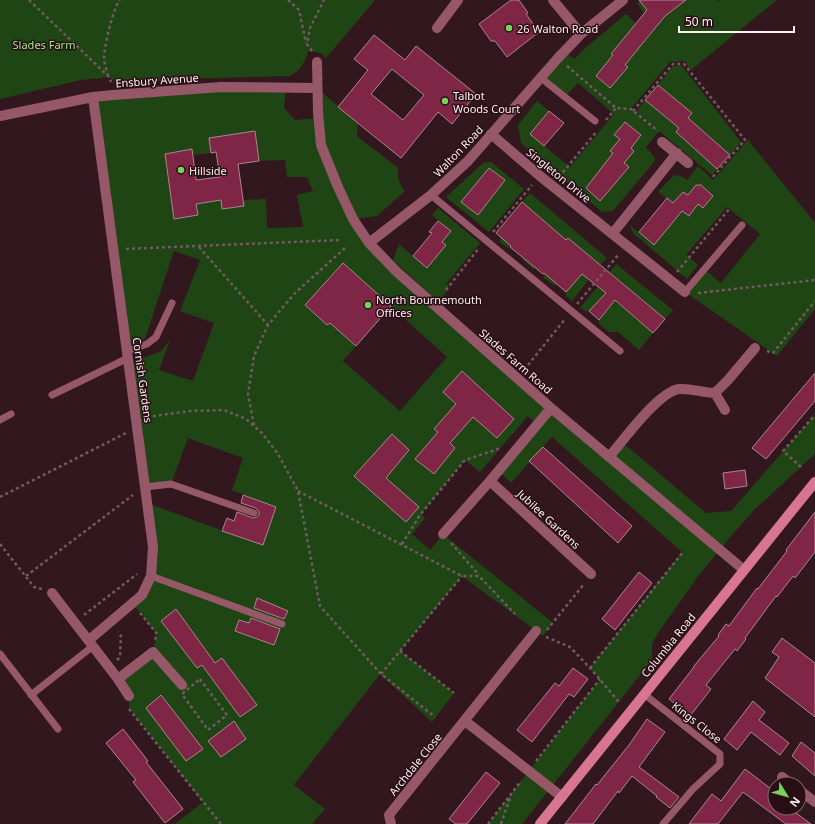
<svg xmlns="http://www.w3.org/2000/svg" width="815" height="824" viewBox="0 0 815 824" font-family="'Noto Sans',sans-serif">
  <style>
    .green { fill: #1f4515; fill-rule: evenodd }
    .building { fill: #7f2545; stroke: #ab868f; fill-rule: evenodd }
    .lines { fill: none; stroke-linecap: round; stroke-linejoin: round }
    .path { stroke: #715a60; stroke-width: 2.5; stroke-dasharray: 3 3; stroke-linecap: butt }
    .lane { stroke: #965869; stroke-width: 7 }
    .street { stroke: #965869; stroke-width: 10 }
    .secondary { stroke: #d87591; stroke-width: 10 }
    .poi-dot { fill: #75d25b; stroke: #290e16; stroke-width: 1.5 }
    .labels { text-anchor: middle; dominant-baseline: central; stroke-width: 3; stroke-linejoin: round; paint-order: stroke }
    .poi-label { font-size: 11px; fill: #fdf0f3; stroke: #290e16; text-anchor: start }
    .park-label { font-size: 11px; fill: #9ced87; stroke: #290e16 }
    .street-label { font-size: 11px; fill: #fdf0f3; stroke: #290e16 }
  </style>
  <rect width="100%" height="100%" fill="#33171f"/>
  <path class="green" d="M0,0H375L326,58L321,53L308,51C305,63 301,70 290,76L182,79L120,84L109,77L81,80L0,99Z
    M686,0H717L718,2L720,0H777L691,70L684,61L670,62L631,109L659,131L646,147L655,158L654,162L613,211L604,212L601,211L521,143L518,125L537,101L549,111L530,134L570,167L614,114L578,83L565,97L541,78L564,51L574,59L584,49L626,14L636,23L611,54L613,55L596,76L610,88L627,67L625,65L654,30L640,18L644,13L637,3L640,1L672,11ZM625,122L641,135L631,148L634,151L624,163L629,167L600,200L586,188L614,154L610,151L620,139L614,135Z
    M673,66H682L741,142L730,155L688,118L692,113L658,85Z
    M286,87L284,108L295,120L319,118L317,88L358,123L357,136L398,168C398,178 398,183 405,191L377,216L353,219L369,243L609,457L622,442L706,513L731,511L815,415V454L754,510L732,535L699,575L658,633L652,644V660L522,824H488L600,679L590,668L682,552L552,437L511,483L498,471L537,424L528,416L480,472L465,460L421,514L425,518L412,534L430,550L443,534L553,623L543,636L462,576L400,651L454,693L432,722L380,674L294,785L325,809L312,824H175L203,802L129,708V696L118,679L153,652L157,634L132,603L151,576L147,503L262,545L276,508L232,490L243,458L188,438L171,484L145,487L129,364L161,351L170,340L159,370L193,381L214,323L180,311L200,260L174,251L145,339L126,347L93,97ZM209,138L259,161L285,160L287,177H307L313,191L297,195L303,227L267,228L266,199L243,200L244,206L223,209L221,200L196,204L198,215L174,218L165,154L191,149L192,155L211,153ZM343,263L447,357L400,411L343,361L356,346L341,333L346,304L327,325L305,305Z
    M645,100L679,128L676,132L717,169L712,175L636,112Z
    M748,140L815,223V309L777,356L685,292L705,270L721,283L760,234L727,207L686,255L698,265L687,279L634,234L631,229L632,223V227L654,244L682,211L689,216L698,204L703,208L713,196L698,183L688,195L682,192L673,203L658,192L674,175L681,176L687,180L698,166L713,180Z
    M491,162L524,189L489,232L446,197L483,163ZM489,168L505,180L496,191L461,202Z
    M530,193L607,258L600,265L568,238L566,240L522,202Z
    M438,208L480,243L446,284L449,286L446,290L447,291L438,302L393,260L399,244L427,268L446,245L442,242L451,231L432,215Z
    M509,217L589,279L572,301L566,296V292L558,285H554L544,278L543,274L536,268L533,269L523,260L522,257L510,247L507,248L500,242V237L496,233Z
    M616,264L673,310L665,319L610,272Z
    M598,286L653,333L639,350L618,332H609L599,324V319L589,311H585L580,308Z"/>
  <path class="building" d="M511,0H519L528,13L526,14L539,32L507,57L495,41H491L479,24Z
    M639,0H686L665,16L625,65L628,67L610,88L596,76L613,55L611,54L647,10Z
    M374,35L405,60L416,46L476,94L452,124L438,112L401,158L338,107L368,70L354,59ZM392,69L424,95L403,120L371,94Z
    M658,85L692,113L688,118L730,155L717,169L676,132L679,128L645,100Z
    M549,111L564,123L544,146L530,134Z
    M625,122L641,135L631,148L634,151L624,163L629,167L600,201L586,188L613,153L610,151L620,139L614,135Z
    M255,131L259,161L238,164L244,206L222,209L221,200L196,204L198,215L174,219L165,154L192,149L196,180L220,177L216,152L211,153L209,138Z
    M489,168L505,180L478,215L461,202Z
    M696,185H701L713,196L703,208L698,204L689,216L682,211L654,245L639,232L667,198L673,203L683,192L688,195Z
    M522,202L566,240L568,238L665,319L653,333L615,300L599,320L589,311L606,293L582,274L566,292L544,273L543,274L510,247L511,246L496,233Z
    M438,221L451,231L442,242L446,245L427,268L413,256L432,233L429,232Z
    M343,263L391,306L356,346L330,323L327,325L305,305Z
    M462,371L514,419L497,438L473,417L450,443L455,448L434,474L415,459L438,432L434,429L456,404L443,392Z
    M815,373V401L766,459L752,448Z
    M392,434L409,450L386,478L419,507L406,522L354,476Z
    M543,447L632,526L618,543L529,461Z
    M745,470L747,486L725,489L723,473Z
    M243,495L276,507L263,545L222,531L227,518L234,521L237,512L253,518L257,517L259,515V512L256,508L241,503Z
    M815,512V552L795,578L793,576L777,597L776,596L745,638L746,639L737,651L735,649L706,685L711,689L690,716L669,699L694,667V666L719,636L718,635L726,624L729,626L757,588L758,589L787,551L786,550Z
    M639,572L652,583L615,630L602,619Z
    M257,598L288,611L284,619L254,608Z
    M176,609L215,663L222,658L257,705L240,717L202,665L197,668L161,621Z
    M251,618L280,629L274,645L235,631L239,620L249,623Z
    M782,638L815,663V717L765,678L779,657L772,652Z
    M573,668L588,679L574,697L569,694L532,742L517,730L555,683L559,686Z
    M161,695L203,749L186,761L146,708Z
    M753,701L765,712L759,720L789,743L780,755L751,732L737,750L724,739Z
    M647,719L665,732L639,767L679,797L674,803L670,808L656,797L657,796L632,776L619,793L618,791L593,824H565L596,784L597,785L629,745Z
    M234,721L246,739L221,757L208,741Z
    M123,729L148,761L146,762L183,809L165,823L133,782L136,780L106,743Z
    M801,742L815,753V776L792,756Z
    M745,769L775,792V808H789L811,824H786L743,792L718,824H689L712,794L721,801Z
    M486,772L500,783L467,824H456L449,819Z"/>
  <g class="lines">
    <path class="path" d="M29,0L109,77L111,82
      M288,0L299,10L306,43
      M312,51L307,44L310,28L324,0
      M567,66L616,108L631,109L658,131
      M108,76C107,71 104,63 104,58C104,47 113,8 120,0
      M633,111L673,64H684L745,140L711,179
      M606,120L616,108
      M559,177L597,131
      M493,232L532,185
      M199,247L268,325
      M126,249L340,240
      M677,272L730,208
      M446,290L479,248
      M698,293L815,280
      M577,304L619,254
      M767,351L773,353L815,301
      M528,365L565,319
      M147,417L190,411L224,410L246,419L262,433L278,454L298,491L320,606L381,674L435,717
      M254,425L248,394L254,356L268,325L294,294L345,248
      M801,467L783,451L815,415
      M298,491L462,576H479L515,614
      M0,497L126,433
      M451,543L479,575
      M0,544L34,587L42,589
      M402,544L420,515L465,460L501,448
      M26,576L133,495
      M140,613L157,634L155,640
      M84,615L137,574
      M547,630L584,584
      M546,637L570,647L590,668L619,702
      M400,651L454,693
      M117,660L120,657L121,636L118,632
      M590,668L683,552
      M381,674L462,576
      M200,679L227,715L208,730L182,694Z
      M129,709L221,824
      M536,761L600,679
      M488,824L521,781
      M501,824L511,795"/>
    <path class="lane" d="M541,78L595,121
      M431,195L620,351
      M685,292L742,225
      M127,351L147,344L156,337L172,303
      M52,395L128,358
      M0,420L11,414
      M145,487L171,484L254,513
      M151,576L282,624
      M0,654L58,729
      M644,694L720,754V764L693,789L663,824
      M31,695L93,646"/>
    <path class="street" d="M553,0L581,34
      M437,28L458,0
      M317,62L318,112L321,145L338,187L353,219L369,243L397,272L551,408L744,570
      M0,116L93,97L113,95L221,87L317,88
      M491,134L540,176L685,292
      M662,142L688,163
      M613,233L677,153
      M369,243L431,195L468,161L558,58L581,34L623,0
      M715,393L725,410
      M609,457C623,441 658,392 679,389C691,388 703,393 715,393L728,380L755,348
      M490,481L591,574
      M443,534L490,481L551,408
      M52,593L118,679L153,652L182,685
      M89,640L142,595L151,576L153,547L93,97
      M118,679L129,696
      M465,721L562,797
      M782,777L791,784
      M799,790L815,802
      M391,824L389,815L536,631"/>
    <path class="secondary" d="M540,824L815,482"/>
  </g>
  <g class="poi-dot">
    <circle cx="509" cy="28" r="4"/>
    <circle cx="445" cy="101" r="4"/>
    <circle cx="181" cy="170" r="4"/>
    <circle cx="368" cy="305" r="4"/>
  </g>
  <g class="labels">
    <g class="poi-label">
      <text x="517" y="28">26 Walton Road</text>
      <text x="453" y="95">Talbot<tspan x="453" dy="13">Woods Court</tspan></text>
      <text x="189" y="170">Hillside</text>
      <text x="376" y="299">North Bournemouth<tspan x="376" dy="13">Offices</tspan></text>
    </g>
    <g class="park-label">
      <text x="44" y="44">Slades Farm</text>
    </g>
    <g class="street-label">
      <text transform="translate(157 80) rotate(-4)">Ensbury Avenue</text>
      <text transform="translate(458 151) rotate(-46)">Walton Road</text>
      <text transform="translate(559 175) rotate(39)">Singleton Drive</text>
      <text transform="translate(516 361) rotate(41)">Slades Farm Road</text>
      <text transform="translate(143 380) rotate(82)">Cornish Gardens</text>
      <text transform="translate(549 519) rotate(43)">Jubilee Gardens</text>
      <text transform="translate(668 645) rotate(-51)">Columbia Road</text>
      <text transform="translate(697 722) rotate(38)">Kings Close</text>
      <text transform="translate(415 764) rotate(-51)">Archdale Close</text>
    </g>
  </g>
  <g transform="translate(787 796) rotate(127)"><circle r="19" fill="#290e16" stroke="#7e686e"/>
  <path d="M0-3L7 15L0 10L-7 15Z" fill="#75d25b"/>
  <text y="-6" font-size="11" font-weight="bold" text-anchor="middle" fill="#fdf0f3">N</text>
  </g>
  <path d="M679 26v6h115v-6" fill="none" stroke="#fdf0f3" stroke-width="2"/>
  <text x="685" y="26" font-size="12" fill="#fdf0f3" stroke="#290e16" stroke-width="3" paint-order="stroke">50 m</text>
</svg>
